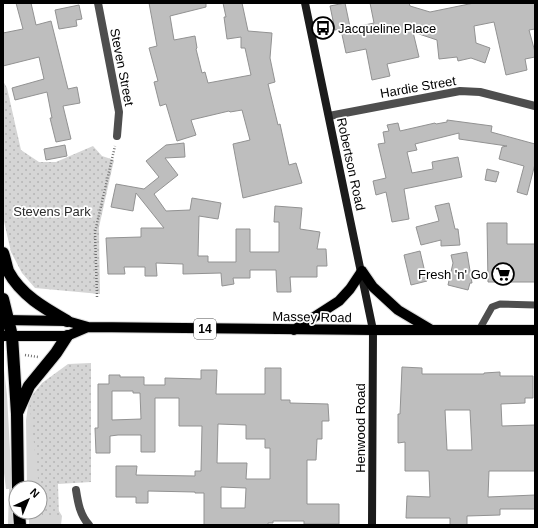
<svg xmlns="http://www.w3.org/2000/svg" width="538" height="528" viewBox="0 0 538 528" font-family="Arial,sans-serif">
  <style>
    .green { fill: #d5d5d5 }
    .park { fill: url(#park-dots) }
    .building { fill: #bebebe; stroke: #929292; fill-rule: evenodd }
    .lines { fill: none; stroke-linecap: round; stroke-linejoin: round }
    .primary-casing { stroke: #dbdbdb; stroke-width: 12 }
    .motorway-casing { stroke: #dbdbdb; stroke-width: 14 }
    .path { stroke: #707070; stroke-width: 2.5; stroke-dasharray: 1 2; stroke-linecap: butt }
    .service { stroke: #4e4e4e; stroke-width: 7 }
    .minor { stroke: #4e4e4e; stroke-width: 8 }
    .secondary { stroke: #1b1b1b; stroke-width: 8 }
    .primary { stroke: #000; stroke-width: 10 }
    .motorway { stroke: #000; stroke-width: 12 }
    .labels { text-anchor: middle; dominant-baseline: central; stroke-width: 3.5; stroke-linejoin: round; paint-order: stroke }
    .shield { fill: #fff; stroke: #4c4c4c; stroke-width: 1 }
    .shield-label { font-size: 12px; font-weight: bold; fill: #000 }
    .poi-label { font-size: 13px; fill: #000; stroke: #fff; text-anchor: start }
    .street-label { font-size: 13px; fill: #000; stroke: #fff }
    .park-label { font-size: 13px; fill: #2c2c2c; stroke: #fff }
  </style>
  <defs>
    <pattern id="park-dots" width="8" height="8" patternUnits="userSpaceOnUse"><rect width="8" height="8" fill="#d5d5d5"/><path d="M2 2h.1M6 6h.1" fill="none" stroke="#b5b5b5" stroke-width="1.8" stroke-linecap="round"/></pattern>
  </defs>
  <rect width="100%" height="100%" fill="#fff"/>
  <path class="green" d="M3,361L7,395L14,525H5L8,524L9,489H6L3,465Z
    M29,399L54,503L62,516L61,525H29V512H40V488H27L26,420Z"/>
  <path class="park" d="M3,81L7,88L21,150L39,162H56L93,146L102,156L114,160L99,227L100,294L35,288L22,273L11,252L3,217Z
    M91,363V482L58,484L59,515H42L40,488H39L29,399L42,383L68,364Z"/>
  <path class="building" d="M16,3H31L36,25L51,21L68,89L77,87L80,103L63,106L71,139L56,142L50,118H52L47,92L15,100L12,88L44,79L39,57L3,66V33L23,29Z
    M149,3H206V7L170,16L174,40L195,36L197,48L196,49L202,73L205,72L208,83L251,75L245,48H241V37L227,39L224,17H226L223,3H242L248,31L272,33L270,58L275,82L268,84L278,125L280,124L289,165L296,163L302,183L243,198L233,144L250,140L242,110L230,112L229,111L191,120L196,135L177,141L166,104L160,106L154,82L158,81L149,48L157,46Z
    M345,3L350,27L335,30L330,6Z
    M370,3H409L410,6L430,12L474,3H535V29L529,30L535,52V57L525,59L527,70L506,75L494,22L474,26L476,43L490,48L485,63L471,58L458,61L457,57L439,59L437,40L413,32L419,57L387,64L390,76L372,80L366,49L346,53L341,30L374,23Z
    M79,5L82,19L76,20L77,26L59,29L55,10Z
    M447,120L492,126L491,132L535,144V164L527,195L517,192L524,166L499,159L502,147L507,146L459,139V133L415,144L417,150L407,152L412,173L433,169L432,162L458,157L462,177L404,189L409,219L392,222L386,192L376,195L373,181L386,178L378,144L385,143L383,132L389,131L387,125L398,123L400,131L435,123L436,124L447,122Z
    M184,143L185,157L165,158L178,175L154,194L166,211L190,210L192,198L221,203L218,219L199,216L198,256H208V262H236V229H250V252H279V222H274L275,206L302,208L300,229L320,232L317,249H326L327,266H317V277H290L291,292H277L276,270H250V278H233L234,284L222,286L221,273L183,274V264L156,263L157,276H145V267H124L125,274H108L106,238L141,237V228H164L136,193L133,211L111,207L116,184L144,189L159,177L146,161L166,145Z
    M65,145L67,156L46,160L44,149Z
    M487,169L499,172L496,182L485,180Z
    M449,203L455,229H458L460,245L441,246V240L421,245L416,227L439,221L435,206Z
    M487,223H507V244H535V282H488Z
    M420,251L427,281L411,285L404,255Z
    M467,252L472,283H470L468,290L448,285L453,263L451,255Z
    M402,367L422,368V374H484V373L500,372V376H533V398H525V403L501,404L502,426L535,425V471H489L488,497L535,495V509H500V515L467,516V525H450V518H406L407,496L430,497L429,471H405V442L398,443V414H400ZM445,410H470L472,450H447Z
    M265,368H281V400H290V403L328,404L329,421H322V439H317L316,460H307V504H339V524H304V521H273V523H268V525H204V493H195V492L148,491V503H136V497H116V466H137L136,475L195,476V471H201L202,426H179V398H155V452H141V435H118L110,436V453H96L95,428H98V384H109V375H120V377H144V385H165V378L201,379V370H217L216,394H265ZM112,391H133V393H140L141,419L112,420ZM218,424L246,425V439H265V448H270V479H246L247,463H217ZM221,487L246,488L245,508H221Z"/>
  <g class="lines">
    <g class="primary-casing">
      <path id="primary" d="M3,320L67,321L88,327L373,330H535
        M294,330L339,301L350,289L362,271L373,287L398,310L430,329
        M3,336H67L88,327"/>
    </g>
    <g class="motorway-casing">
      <path id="motorway" d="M3,253C5,258 6,265 8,271C21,295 44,308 67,321
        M3,299L12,336L17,414L18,488
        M18,411L29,386L56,353L67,336
        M19,512L20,525"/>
    </g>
    <path class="path" d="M97,297L95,232L115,146
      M25,355L38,357"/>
    <path class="service" d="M479,330L492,307L500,304L535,305"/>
    <path class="minor" d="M98,3L119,112L117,136
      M329,116L460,91L480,92L535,106
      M76,490C78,503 80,515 89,525"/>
    <path class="secondary" d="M305,3L373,330L372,525"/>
    <use href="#primary" class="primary"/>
    <use href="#motorway" class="motorway"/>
  </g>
  <defs>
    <g id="bus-ring" transform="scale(1.15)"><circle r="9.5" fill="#fff" stroke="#000" stroke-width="1.5"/><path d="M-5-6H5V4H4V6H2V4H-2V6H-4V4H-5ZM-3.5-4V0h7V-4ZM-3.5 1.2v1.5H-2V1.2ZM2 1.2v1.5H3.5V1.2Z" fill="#000"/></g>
    <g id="supermarket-ring" transform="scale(1.15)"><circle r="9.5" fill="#fff" stroke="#000" stroke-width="1.5"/><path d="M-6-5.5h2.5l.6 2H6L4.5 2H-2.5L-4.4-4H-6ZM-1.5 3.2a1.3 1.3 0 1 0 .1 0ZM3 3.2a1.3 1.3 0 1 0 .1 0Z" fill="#000"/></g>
  </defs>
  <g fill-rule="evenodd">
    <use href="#bus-ring" x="323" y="28"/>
    <use href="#supermarket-ring" x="503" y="274"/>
  </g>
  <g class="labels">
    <rect class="shield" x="194" y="319" width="22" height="20" rx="3"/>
    <g class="shield-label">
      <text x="205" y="329">14</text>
    </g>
    <g class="poi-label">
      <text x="338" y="28">Jacqueline Place</text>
      <text x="488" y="274" text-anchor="end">Fresh 'n' Go</text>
    </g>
    <g class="street-label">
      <text transform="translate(122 67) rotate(79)">Steven Street</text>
      <text transform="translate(418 87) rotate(-10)">Hardie Street</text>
      <text transform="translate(351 164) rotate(78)">Robertson Road</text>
      <text transform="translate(312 317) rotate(1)">Massey Road</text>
      <text transform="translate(360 428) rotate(-90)">Henwood Road</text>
    </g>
    <g class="park-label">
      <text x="52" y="211">Stevens Park</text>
    </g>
  </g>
  <rect width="538" height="528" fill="none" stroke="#000000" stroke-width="8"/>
  <g transform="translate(28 500) rotate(44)"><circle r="19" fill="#ffffff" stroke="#999999"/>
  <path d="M0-3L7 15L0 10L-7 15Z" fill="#000000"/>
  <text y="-6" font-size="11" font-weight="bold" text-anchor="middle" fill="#000000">N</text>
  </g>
</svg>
